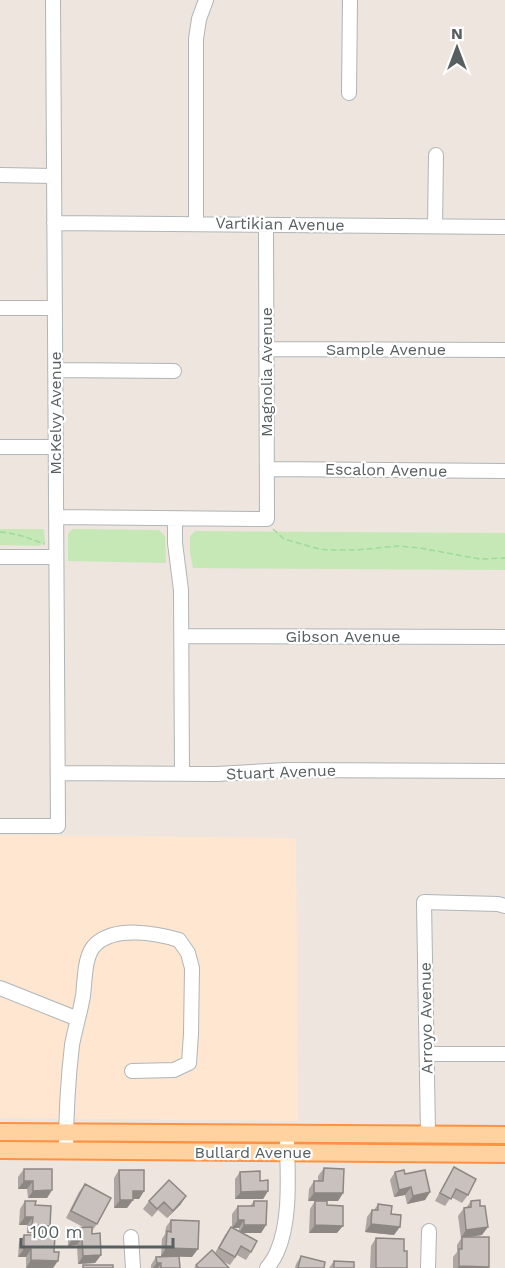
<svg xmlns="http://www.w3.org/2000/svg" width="505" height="1268" viewBox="0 0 505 1268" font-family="'Work Sans',sans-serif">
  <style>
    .commercial { fill: #ffe6d0 }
    .green { fill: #c6e8b7 }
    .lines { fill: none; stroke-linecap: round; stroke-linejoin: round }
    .minor-casing { stroke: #afb5b8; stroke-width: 16 }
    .major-casing { stroke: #ff9144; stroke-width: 20 }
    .path { stroke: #9cdb98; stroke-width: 1.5; stroke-dasharray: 6 3; stroke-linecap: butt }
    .minor { stroke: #fff; stroke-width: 14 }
    .major { stroke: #ffd2a0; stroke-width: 16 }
    .wall { fill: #ada6a3 }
    .shaded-wall { fill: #8d8784 }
    .building { fill: #c9c1bd; stroke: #8d8784; stroke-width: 1.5 }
    .labels { text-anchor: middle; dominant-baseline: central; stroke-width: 4.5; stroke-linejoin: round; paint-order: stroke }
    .street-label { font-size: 16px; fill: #575f61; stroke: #fff }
  </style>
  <rect width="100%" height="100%" fill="#ede5de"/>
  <path class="commercial" d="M0,835L296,838L298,1121L0,1118Z"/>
  <path class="green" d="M0,529H44L45,541L40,546L0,545Z
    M72,529L159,530L165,536L166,563L68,561V534Z
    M195,531L505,533V570L193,568L190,553V536Z"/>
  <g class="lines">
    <g class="minor-casing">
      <path id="minor" d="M349,93L350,0
        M0,175L54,176
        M54,223L505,227
        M196,224V39L199,19L206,0
        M435,226L436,155
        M0,308H55
        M266,349L505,350
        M55,370L174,371
        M0,447H56
        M267,469L505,471
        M56,517L267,519L266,225
        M175,519V543L181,590L182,774
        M0,557H56
        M182,636L505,637
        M58,773L217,774L286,770L505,771
        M0,826H58L53,0
        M0,988L78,1019
        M427,1054H505
        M428,1134L424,902L498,904L505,906
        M66,1150C66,1116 68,1080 72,1045C75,1029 80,1013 83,996C85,981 84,954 96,944C116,926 156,933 179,940L188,953L192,968L191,1034L189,1063L174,1070L132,1071
        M131,1237L133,1268
        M267,1268C271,1263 275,1257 277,1252C292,1218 287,1170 287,1134
        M428,1268L429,1231"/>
    </g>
    <g class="major-casing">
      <path id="major" d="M0,1132L505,1135
        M0,1150L505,1154"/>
    </g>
    <path class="path" d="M273,529L284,539L319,549L328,550H356L399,546L420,548L480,559L505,558
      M0,532C16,533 29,538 44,544V542"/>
    <use href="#minor" class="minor"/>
    <use href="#major" class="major"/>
  </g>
  <path class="wall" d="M454,1167L468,1195L462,1203L451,1197L445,1206L435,1201L449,1175Z
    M324,1168L343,1193L338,1201H327V1205L337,1233H309L310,1209L315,1201H308L309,1189L314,1181H318V1176Z
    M24,1169L52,1190L47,1198H28L27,1189H18V1177Z
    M119,1170L144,1191L139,1199H133L127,1208H114V1178Z
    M240,1172L260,1181L268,1191L263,1199H235V1179Z
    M395,1172L405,1174L430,1192L425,1200L407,1204L405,1195L394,1197L390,1180Z
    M85,1184L97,1224L92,1231V1234L101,1255L95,1263L78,1264L77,1245L68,1246V1236L73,1228L83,1227L66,1218L79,1192Z
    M25,1201L35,1205L45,1234L27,1233V1225H19L20,1209Z
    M149,1201L181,1204L167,1218L158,1210L152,1217L143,1209Z
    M254,1201L266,1225L261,1233H241L251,1252L246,1260L237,1255L230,1265L222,1261L229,1268H194L196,1265L215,1253L225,1235L231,1227L239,1232V1228H232V1214L238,1206H250Z
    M471,1201L482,1235L469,1237L488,1268H453V1257L457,1252V1245L462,1237L461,1238L458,1216L464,1208H466Z
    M378,1204L394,1235L365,1232L367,1217L372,1210H374Z
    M171,1220L192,1257L161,1256L162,1239L165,1234L166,1227Z
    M24,1235H55L26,1268V1257H18L19,1242Z
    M376,1238L404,1251L407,1268H370L371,1246Z
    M301,1256L324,1268H295L296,1264Z
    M156,1257L180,1268H151V1265Z
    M334,1261L354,1268H329Z"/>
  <path class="shaded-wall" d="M24,1181H33L27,1189H18Z
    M411,1187L405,1195L394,1197L399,1190Z
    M52,1190L47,1198H28L33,1191Z
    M133,1191H144L139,1199H127Z
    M268,1191L263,1199H235L241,1192Z
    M430,1192L425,1200L407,1204L413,1196Z
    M314,1193H343L338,1201H308Z
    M186,1196L181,1204L167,1218L173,1211Z
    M120,1200H133L127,1208H114Z
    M25,1217H33L27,1225H19Z
    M238,1220H244L239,1228H232Z
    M371,1224L400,1227L394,1235L365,1232Z
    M32,1225L50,1226L45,1234L27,1233Z
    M244,1225H266L261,1233H239Z
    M315,1225L343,1226L337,1233H309Z
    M488,1227L482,1235L461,1238L466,1230Z
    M73,1238H82L77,1245L68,1246Z
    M166,1248L198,1249L192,1257L161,1256Z
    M24,1249H31L26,1257H18Z
    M101,1255L95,1263L78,1264L83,1256Z
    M31,1260L58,1261L53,1268H26Z
    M157,1263H161L158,1268H153Z
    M459,1266L489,1267L488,1268H457Z"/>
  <path class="building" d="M454,1167L476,1179L468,1195L456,1189L451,1199L440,1193Z
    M324,1168L344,1169L343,1193H314V1181H323Z
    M24,1169H52V1190L33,1191V1181H24Z
    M119,1170H144V1191H133V1200H120Z
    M404,1170L405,1174L425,1170L430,1192L413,1196L411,1187L399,1190L395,1172Z
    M260,1171V1181L268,1180V1191L241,1192L240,1172Z
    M169,1180L186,1196L173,1211L164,1202L157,1209L149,1201Z
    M85,1184L111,1198L97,1224L71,1211Z
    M480,1200V1206H485L488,1227L466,1230L464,1208L471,1207V1201Z
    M25,1201H36L35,1205L51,1206L50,1226L32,1225L33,1217H25Z
    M254,1201H267L266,1225H244V1220H238V1206H254Z
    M315,1201H327V1205L343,1206V1226L315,1225Z
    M378,1204L392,1206L391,1214L401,1215L400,1227L371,1224L372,1210H378Z
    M171,1220L199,1221L198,1249L166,1248L167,1231L171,1232Z
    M92,1227V1234L100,1233L101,1255L83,1256L82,1238H73V1228Z
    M231,1227L257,1241L251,1252L241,1246L235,1257L219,1248Z
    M24,1235H55L54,1252H59L58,1261L31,1260V1249H24Z
    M462,1237H489V1267L459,1266V1249H462Z
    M376,1238L404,1239V1251H407V1268H376Z
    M212,1250L229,1268H199L196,1265Z
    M179,1256L180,1268H161V1263H157L156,1257Z
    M301,1256L325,1262L324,1268H298Z
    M334,1261L354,1262V1268H334Z
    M83,1265H113V1268H83Z"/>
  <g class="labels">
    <g class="street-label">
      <text transform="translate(280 224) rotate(1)">Vartikian Avenue</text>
      <text x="386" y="349">Sample Avenue</text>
      <text transform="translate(266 372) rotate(-90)">Magnolia Avenue</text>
      <text transform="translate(55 413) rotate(-90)">McKelvy Avenue</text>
      <text transform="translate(386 470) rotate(1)">Escalon Avenue</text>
      <text x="343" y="636">Gibson Avenue</text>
      <text transform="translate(281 772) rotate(-2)">Stuart Avenue</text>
      <text transform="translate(426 1018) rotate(-91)">Arroyo Avenue</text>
      <text x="253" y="1152">Bullard Avenue</text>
    </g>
  </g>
  <g transform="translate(457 48)" stroke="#ffffff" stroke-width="4.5" paint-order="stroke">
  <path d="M0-4.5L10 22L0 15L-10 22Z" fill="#575f61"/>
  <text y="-9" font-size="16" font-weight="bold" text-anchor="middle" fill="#575f61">N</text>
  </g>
  <path d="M21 1238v9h152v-9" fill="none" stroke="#575f61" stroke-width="3"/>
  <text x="30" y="1238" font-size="18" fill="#575f61" stroke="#ffffff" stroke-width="4.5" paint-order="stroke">100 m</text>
</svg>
